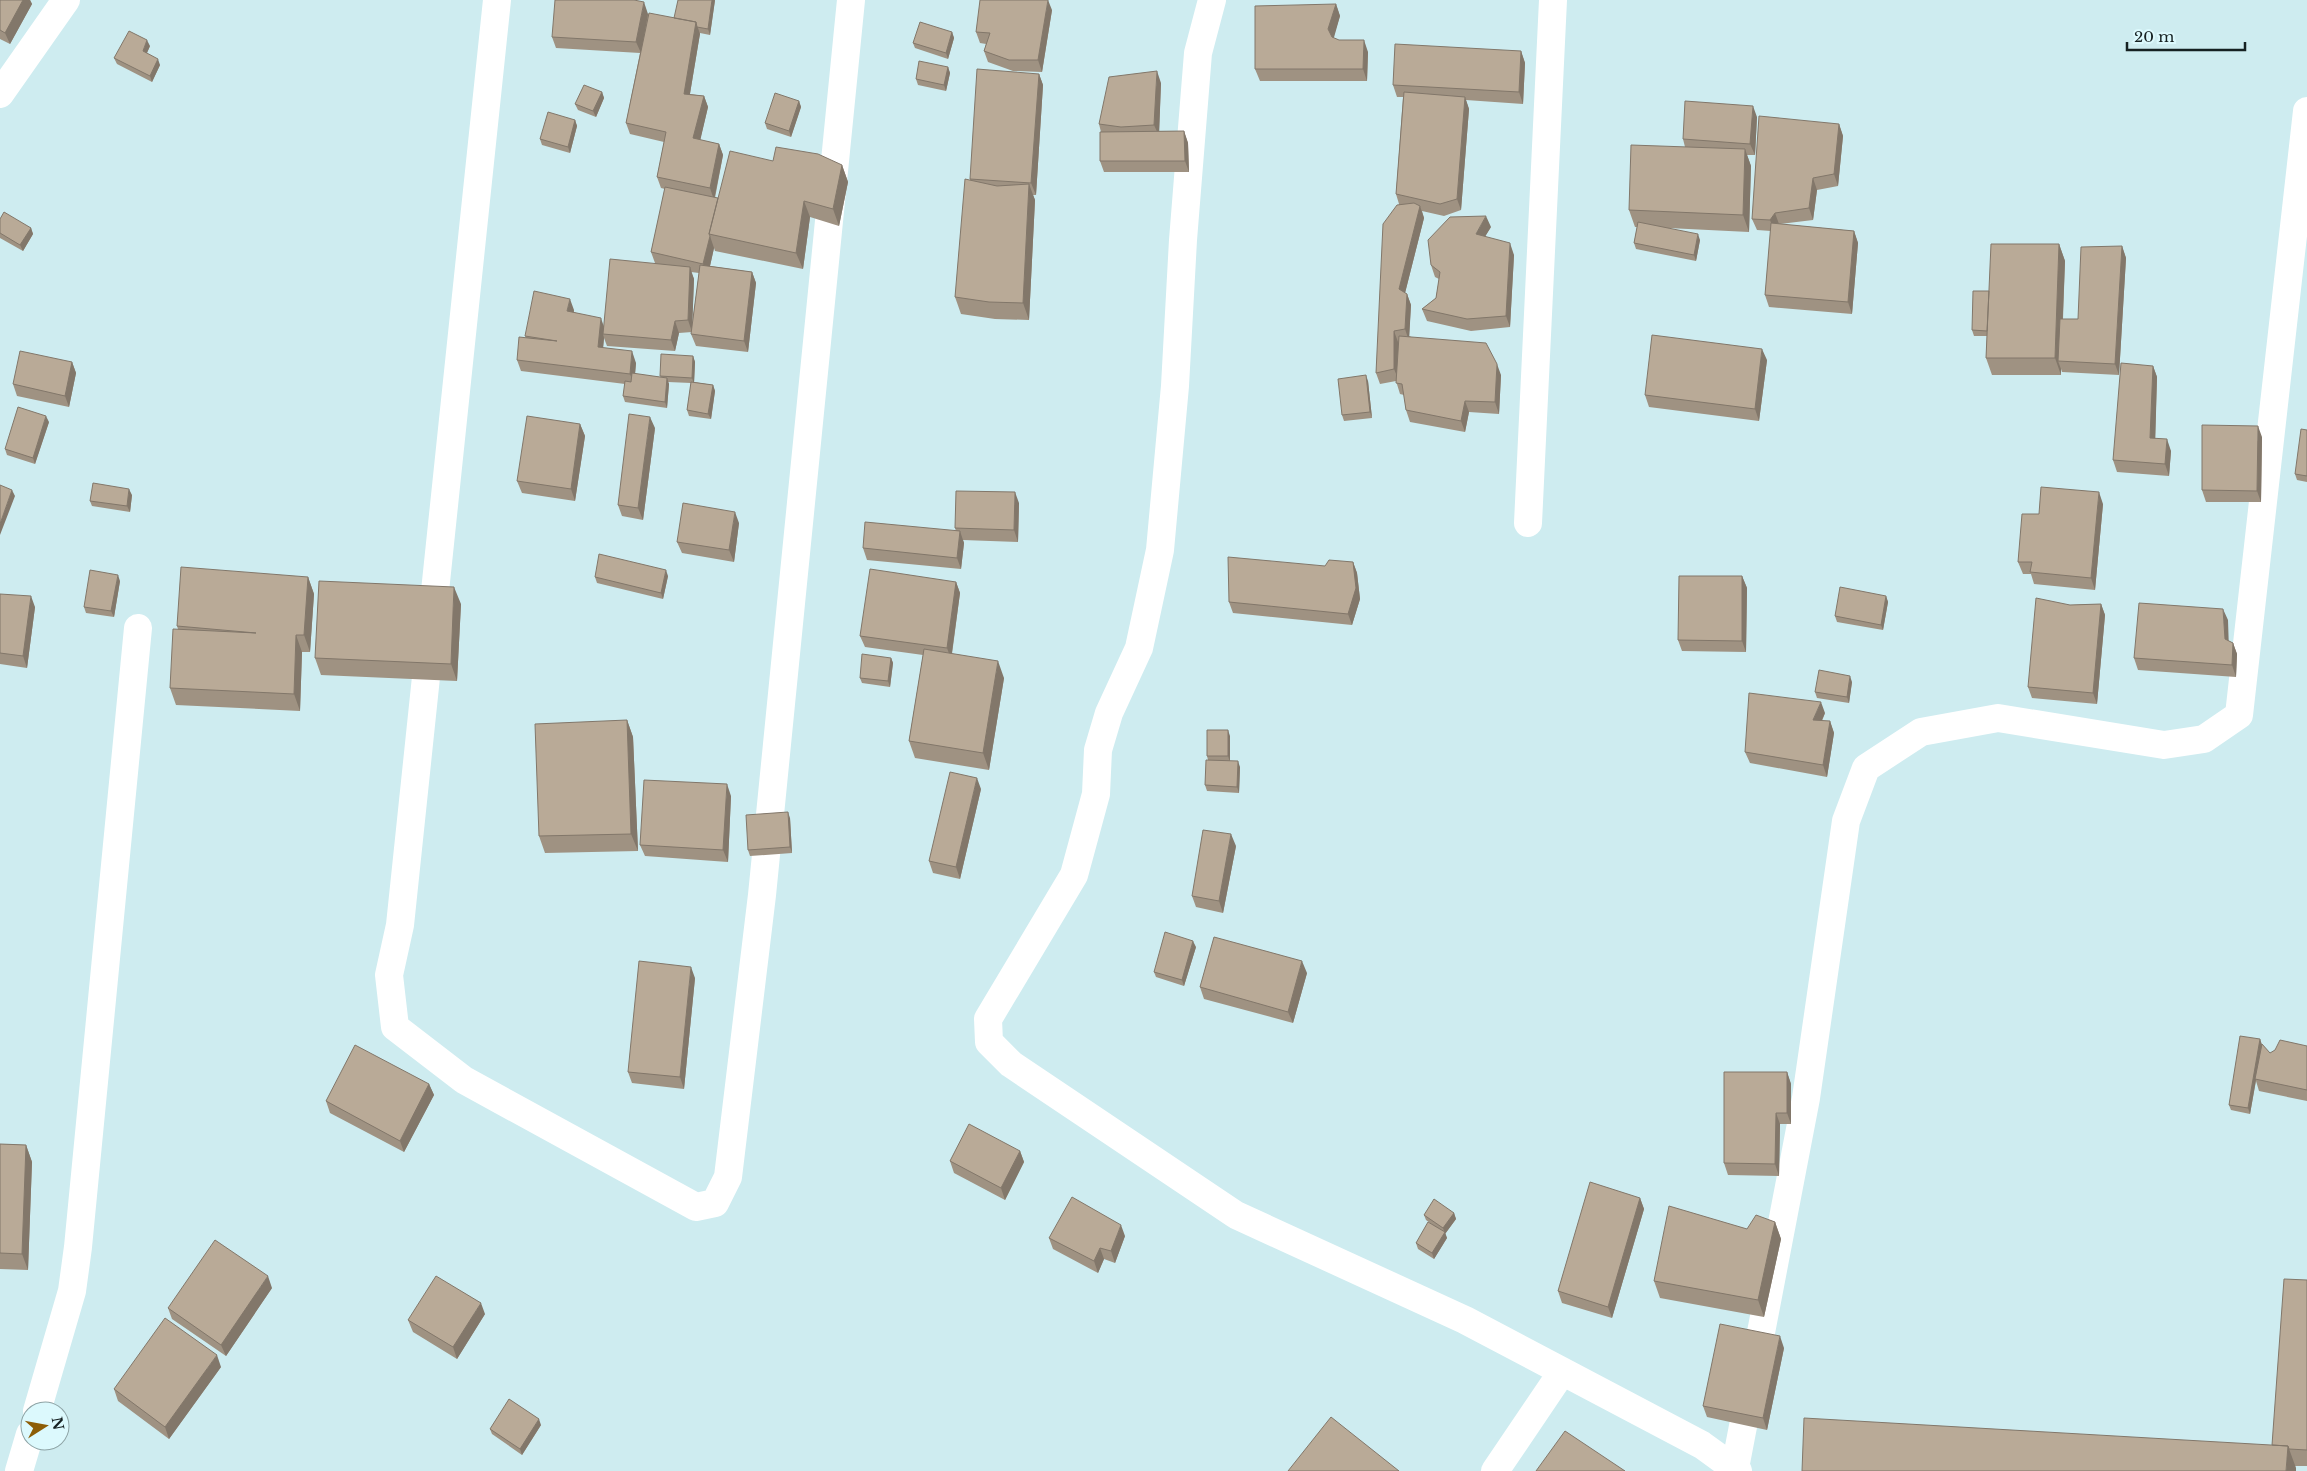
<svg xmlns="http://www.w3.org/2000/svg" width="2307" height="1471" viewBox="0 0 2307 1471" font-family="'Libre Baskerville',serif">
  <style>
    .lines { fill: none; stroke-linecap: round; stroke-linejoin: round }
    .street { stroke: #fff; stroke-width: 28 }
    .wall { fill: #9f9282; fill-rule: evenodd }
    .shaded-wall { fill: #82776a }
    .building { fill: #b9aa97; stroke: #82776a }
  </style>
  <rect width="100%" height="100%" fill="#ceecf0"/>
  <g class="lines">
    <path class="street" d="M497,0L400,925L389,975L395,1027L464,1080L696,1207L715,1203L728,1177L762,895L851,0
      M1212,0L1198,53L1183,240L1175,386L1160,550L1139,648L1109,713L1098,750L1096,794L1074,875L988,1019L989,1042L1011,1064L1236,1215L1465,1320L1702,1445L1738,1471
      M0,94L66,0
      M1528,523L1553,0
      M37,1411L72,1291L78,1247L138,628
      M1735,1468L1806,1098L1846,821L1866,768L1921,732L1998,718L2164,745L2204,739L2239,715L2307,111
      M19,1471L30,1434
      M1495,1471L1562,1372"/>
  </g>
  <path class="wall" d="M0,0H30L32,4L10,44L0,39Z
    M715,0L710,35L700,33L690,94L704,96L708,107L700,140L719,144L723,155L715,198H718L773,161L842,165L848,182L839,226L810,217L803,269L715,251L714,248L710,266L752,272L756,283L748,352L696,346L691,334L692,332L679,333L675,351L607,346L604,338L603,348L636,363L635,374L661,377L660,376L693,356L695,362L694,382L713,385L715,391L711,419L689,416L687,410L691,383L668,382L669,384L667,408L625,402L623,396L625,384L521,371L517,360L526,338L525,336L574,310V312L604,326L655,263L651,252L665,189L661,188L657,177L664,142L630,134L626,123L640,53L556,48L552,37L648,14L674,18ZM691,272L699,273L692,326L694,279Z
    M1336,4L1340,16L1333,38L1368,52L1367,81H1260L1255,69Z
    M1052,10L1042,72L1013,71L988,62L984,51L986,44L980,43L976,32Z
    M952,32L954,38L948,59L915,48L913,43Z
    M150,46L147,53L160,65L152,82L117,64L114,58Z
    M1521,51L1525,63L1523,104L1466,100L1469,109L1461,210L1444,216L1422,211L1424,218L1405,293L1407,294L1411,305L1409,336L1501,375L1499,414L1469,412L1465,432L1410,422L1406,410L1404,395L1400,394L1396,381L1380,384L1376,373L1399,204L1396,194L1403,97H1397L1393,85Z
    M948,67L950,73L946,91L918,85L916,79Z
    M1039,74L1043,85L1036,195H1033L1035,200L1029,320L995,319L961,314L955,297L970,179Z
    M1161,83L1159,131H1184L1188,143L1189,172H1104L1100,161L1101,132L1099,124Z
    M602,92L604,98L596,117L578,110L575,104Z
    M799,101L801,107L791,137L767,129L765,123Z
    M1757,117L1755,155H1747L1751,166L1749,232L1668,228L1700,240L1696,261L1636,249L1634,243L1637,227H1635L1629,210L1685,147L1683,139Z
    M575,120L577,126L570,153L542,145L540,139Z
    M1839,124L1843,136L1838,186L1817,190L1813,220L1780,224L1854,231L1858,243L1852,314L1769,307L1765,295L1771,231L1757,230L1752,219Z
    M0,219L31,228L33,234L23,251L0,238Z
    M1491,227L1485,236L1514,255L1510,327L1471,331L1427,321L1422,309L1436,298L1439,279L1435,277L1431,265Z
    M2059,244L2065,261L2063,319H2078L2122,246L2126,258L2119,375L2062,372L2061,369V375H1992L1986,358L1987,336H1974L1972,330L1989,291Z
    M1767,360L1759,421L1649,407L1645,395Z
    M72,362L76,373L69,407L17,396L13,384Z
    M2153,366L2157,377L2155,438L2171,451L2169,476L2117,472L2113,460Z
    M1368,381L1372,418L1344,421L1342,415Z
    M49,422L35,464L7,455L5,449Z
    M580,424L585,436L575,501L522,493L517,481Z
    M655,428L643,520L622,516L618,505Z
    M2307,430V482L2297,480L2295,474Z
    M2262,437L2261,502H2206L2202,490Z
    M132,495L130,512L92,506L90,501Z
    M1019,503L1018,542L963,540L964,543L961,569L867,560L863,548L956,531L955,528Z
    M2103,504L2095,590L2034,584L2031,574H2023L2018,562L2039,514Z
    M739,523L734,562L682,553L677,542Z
    M1353,562L1357,573L1360,599L1352,625L1233,613L1229,602Z
    M668,576L663,599L597,583L595,577Z
    M1742,576L1747,588L1746,652L1682,651L1678,640Z
    M308,577L314,594L310,652H302L300,711L176,705L170,688L178,629L177,626Z
    M120,581L114,617L86,613L84,607Z
    M956,582L960,593L952,654L1004,678L989,770L915,758L909,741L923,655L865,647L860,636Z
    M0,594L35,607L27,668L0,664Z
    M1886,596L1888,602L1883,630L1837,622L1835,616Z
    M461,604L457,681L321,675L315,658Z
    M2101,604L2105,615L2097,704L2032,698L2028,687L2070,605Z
    M2228,620V641L2233,643L2237,654L2236,677L2138,670L2134,658Z
    M891,658L893,663L890,687L862,683L860,678Z
    M1852,682L1849,703L1817,698L1815,692Z
    M1825,713L1822,721H1830L1834,733L1827,777L1750,763L1745,752Z
    M627,720L633,737L638,851L545,853L539,836Z
    M1230,736V761L1240,767L1239,793L1207,791L1205,785L1208,760L1207,756Z
    M981,789L960,879L933,873L929,861Z
    M731,796L728,862L645,856L640,845Z
    M790,818L792,853L750,856L748,850Z
    M1236,846L1223,913L1196,907L1192,896Z
    M1196,947L1184,986L1156,977L1154,972Z
    M1307,973L1293,1023L1204,999L1200,987Z
    M695,978L684,1089L632,1083L628,1072Z
    M2260,1039L2262,1045L2270,1053L2307,1046V1101L2259,1091L2256,1081L2250,1114L2231,1110L2229,1105Z
    M1787,1072L1791,1084V1124H1780L1779,1176L1728,1175L1724,1163Z
    M429,1084L434,1095L404,1152L330,1113L326,1101Z
    M0,1144L26,1145L32,1162L28,1270L0,1269Z
    M1020,1151L1024,1162L1005,1200L954,1173L950,1161Z
    M1640,1198L1644,1209L1612,1318L1562,1303L1558,1291Z
    M1454,1213L1456,1219L1445,1234L1447,1238L1434,1259L1418,1249L1416,1243L1434,1226L1426,1220L1424,1215Z
    M1775,1222L1781,1239L1764,1317L1660,1298L1654,1281L1747,1229Z
    M1125,1236L1115,1263L1104,1259L1098,1273L1053,1249L1049,1238Z
    M2307,1280V1466H2295L2296,1468L2272,1445Z
    M272,1288L226,1356L172,1319L168,1308Z
    M485,1314L457,1359L413,1332L408,1320Z
    M1784,1348L1767,1430L1707,1417L1703,1406Z
    M221,1367L169,1439L118,1401L114,1389Z
    M541,1425L522,1455L492,1434L490,1429Z"/>
  <path class="shaded-wall" d="M23,0H30L32,4L10,44L5,33Z
    M712,0H715L710,35L708,29Z
    M1048,0L1052,10L1042,72L1038,60Z
    M644,2L648,14L641,53L636,42Z
    M1336,4L1340,16L1333,41L1328,29Z
    M696,22L700,34L688,105L684,94Z
    M952,32L954,38L948,59L946,53Z
    M147,40L150,46L145,57L143,51Z
    M1364,40L1368,52L1367,81L1363,69Z
    M1521,51L1525,63L1523,104L1519,92Z
    M158,59L160,65L152,82L150,76Z
    M948,67L950,73L946,91L944,85Z
    M1157,71L1161,83L1159,136L1154,125Z
    M1039,74L1043,85L1036,195L1031,183Z
    M602,92L604,98L596,117L593,111Z
    M704,96L708,107L698,150L693,138Z
    M1465,97L1469,109L1461,210L1457,199Z
    M799,101L801,107L791,137L789,131Z
    M1753,106L1757,117L1755,155L1750,144Z
    M575,120L577,126L570,153L568,147Z
    M1839,124L1843,136L1838,186L1834,174Z
    M1184,131L1188,143L1189,172L1185,161Z
    M719,144L723,155L714,200L710,188Z
    M1745,149L1751,166L1749,232L1743,215Z
    M842,165L848,182L839,226L833,209Z
    M1813,178L1817,190L1813,220L1809,208Z
    M1029,184L1035,200L1029,320L1023,303Z
    M804,201L810,217L803,269L796,253Z
    M1420,206L1424,218L1403,301L1399,289Z
    M1775,213L1779,224L1774,231L1770,220Z
    M1486,216L1491,227L1480,245L1476,234Z
    M31,228L33,234L23,251L20,245Z
    M1854,231L1858,243L1852,314L1848,302Z
    M1698,234L1700,240L1696,261L1694,255Z
    M710,236L714,248L708,275L703,264Z
    M1510,243L1514,255L1510,327L1506,316Z
    M2059,244L2065,261L2061,361H2058L2061,369V375L2055,358Z
    M2122,246L2126,258L2119,375L2115,364Z
    M690,267L694,279L692,332L688,320Z
    M752,272L756,283L748,352L744,341Z
    M1407,294L1411,305L1409,341L1405,329Z
    M570,299L574,310L571,322L567,311Z
    M601,318L605,330L603,334L604,338L602,359L598,347Z
    M675,321L679,333L675,351L671,340Z
    M1394,331L1398,342L1399,381L1394,369Z
    M1762,349L1767,360L1759,421L1755,409Z
    M632,351L636,363L634,385L630,374Z
    M693,356L695,362L694,384L692,378Z
    M72,362L76,373L69,407L65,396Z
    M1497,364L1501,375L1499,414L1495,402Z
    M2153,366L2157,377L2155,449L2150,438Z
    M1366,375L1368,381L1372,418L1370,412Z
    M667,378L669,384L667,408L665,402Z
    M713,385L715,391L711,419L708,414Z
    M1465,401L1469,412L1465,432L1461,421Z
    M46,416L49,422L35,464L33,458Z
    M650,417L655,428L643,520L638,508Z
    M580,424L585,436L575,501L571,489Z
    M2258,426L2262,437L2261,502L2257,491Z
    M2167,439L2171,451L2169,476L2165,464Z
    M129,489L132,495L130,512L127,506Z
    M12,490L15,496L0,535V524Z
    M1015,492L1019,503L1018,542L1014,530Z
    M2099,492L2103,504L2095,590L2091,578Z
    M735,512L739,523L734,562L729,550Z
    M960,531L964,543L961,569L957,558Z
    M1353,562L1357,573L1360,599L1352,625L1348,614Z
    M666,570L668,576L663,599L661,593Z
    M118,575L120,581L114,617L111,611Z
    M1742,576L1747,588L1746,652L1742,641Z
    M308,577L314,594L310,652L304,635Z
    M956,582L960,593L951,659L947,648Z
    M454,587L461,604L457,681L451,664Z
    M31,596L35,607L27,668L23,656Z
    M1886,596L1888,602L1883,630L1881,625Z
    M2101,604L2105,615L2097,704L2093,693Z
    M2223,609L2228,620L2229,651L2225,639Z
    M296,635L302,652L300,711L294,694Z
    M2233,643L2237,654L2236,677L2232,665Z
    M891,658L893,663L890,687L888,681Z
    M998,661L1004,678L989,770L983,753Z
    M1850,676L1852,682L1849,703L1847,697Z
    M1821,702L1825,713L1817,731L1813,720Z
    M627,720L633,737L638,851L631,834Z
    M1830,721L1834,733L1827,777L1823,765Z
    M1228,730L1230,736V762L1228,756Z
    M1238,761L1240,767L1239,793L1237,787Z
    M977,778L981,789L960,879L956,867Z
    M727,784L731,796L728,862L723,850Z
    M788,812L790,818L792,853L790,847Z
    M1231,834L1236,846L1223,913L1219,901Z
    M1193,941L1196,947L1184,986L1182,980Z
    M1302,961L1307,973L1293,1023L1288,1012Z
    M691,967L695,978L684,1089L680,1077Z
    M2260,1039L2262,1045L2250,1114L2248,1108Z
    M1787,1072L1791,1084V1124L1787,1113Z
    M429,1084L434,1095L404,1152L400,1141Z
    M1776,1113L1780,1124L1779,1176L1775,1164Z
    M26,1145L32,1162L28,1270L22,1254Z
    M1020,1151L1024,1162L1005,1200L1001,1188Z
    M1640,1198L1644,1209L1612,1318L1608,1307Z
    M1454,1213L1456,1219L1445,1234L1443,1228Z
    M1775,1222L1781,1239L1764,1317L1758,1300Z
    M1121,1225L1125,1236L1115,1263L1111,1251Z
    M1445,1232L1447,1238L1434,1259L1432,1253Z
    M1100,1248L1104,1259L1098,1273L1094,1261Z
    M268,1276L272,1288L226,1356L221,1345Z
    M481,1303L485,1314L457,1359L453,1347Z
    M1780,1336L1784,1348L1767,1430L1763,1418Z
    M217,1355L221,1367L169,1439L165,1427Z
    M539,1419L541,1425L522,1455L520,1449Z
    M2288,1446L2296,1468V1471H2286Z"/>
  <path class="building" d="M0,0H23L5,33L0,30Z
    M555,0H634L644,2L636,42L552,37Z
    M678,0H712L708,29L697,27L696,22L674,18Z
    M980,0H1048L1038,60H1009L984,51L990,33L976,32Z
    M1336,4L1328,29L1332,37L1339,40H1364L1363,69H1255V6Z
    M649,13L696,22L684,94L704,96L693,138L719,144L710,188L657,177L666,132L626,123Z
    M920,22L952,32L946,53L913,43Z
    M129,31L147,40L143,51L158,59L150,76L114,58Z
    M1395,44L1521,51L1519,92L1393,85Z
    M919,61L948,67L944,85L916,79Z
    M977,69L1039,74L1031,183L970,179Z
    M1157,71L1154,125L1121,127L1099,124L1109,77Z
    M584,85L602,92L593,111L575,104Z
    M1404,92L1465,97L1457,199L1440,204L1396,194Z
    M775,93L799,101L789,131L765,123Z
    M1685,101L1753,106L1750,144L1683,139Z
    M548,112L575,120L568,147L540,139Z
    M1759,116L1839,124L1834,174L1813,178L1809,208L1775,213L1770,220L1752,219Z
    M1184,131L1185,161H1100V132Z
    M1631,145L1745,149L1743,215L1629,210Z
    M776,147L818,154L842,165L833,209L804,201L796,253L709,234L730,151L773,161Z
    M965,179L997,186L1029,184L1023,303L989,302L955,297Z
    M665,187L718,198L709,234L710,236L703,264L651,252Z
    M1414,203L1420,206L1399,289L1407,294L1405,329L1394,331V369L1376,373L1383,224L1397,205Z
    M4,212L31,228L20,245L0,233V219Z
    M1486,216L1476,234L1510,243L1506,316L1467,319L1422,309L1436,298L1440,272L1431,265L1428,240L1450,217Z
    M1638,222L1698,234L1694,255L1634,243Z
    M1771,223L1854,231L1848,302L1765,295Z
    M1991,244H2059L2055,358H1986Z
    M2122,246L2115,364L2058,361L2060,319H2078L2081,247Z
    M610,259L690,267L688,320L675,321L671,340L603,334Z
    M700,265L752,272L744,341L691,334Z
    M534,291L570,299L567,311L601,318L598,347L632,351L630,374L517,360L519,337L557,341L525,336Z
    M1973,291H1989L1987,331L1972,330Z
    M1652,335L1762,349L1755,409L1645,395Z
    M1399,336L1486,343L1497,364L1495,402L1465,401L1461,421L1406,410L1402,384L1396,383Z
    M20,351L72,362L65,396L13,384Z
    M661,354L693,356L692,378L660,376Z
    M2121,363L2153,366L2150,438L2167,439L2165,464L2113,460Z
    M632,373L667,378L665,402L623,396L625,381L631,382Z
    M1366,375L1370,412L1342,415L1338,379Z
    M691,382L713,385L708,414L687,410Z
    M18,407L46,416L33,458L5,449Z
    M629,414L650,417L638,508L618,505Z
    M527,416L580,424L571,489L517,481Z
    M2202,425L2258,426L2257,491L2202,490Z
    M2301,429L2307,430V476L2295,474Z
    M93,483L129,489L127,506L90,501Z
    M0,485L12,490L0,524Z
    M2041,487L2099,492L2091,578L2030,572L2032,562H2018L2022,514H2039Z
    M956,491L1015,492L1014,530L955,528Z
    M683,503L735,512L729,550L677,542Z
    M865,522L960,531L957,558L863,548Z
    M599,554L666,570L661,593L595,577Z
    M1228,557L1325,566L1329,560L1353,562L1356,588L1348,614L1229,602Z
    M181,567L308,577L304,635H296L294,694L170,688L173,629L256,633L177,626Z
    M870,569L956,582L947,648L860,636Z
    M90,570L118,575L111,611L84,607Z
    M1679,576H1742V641L1678,640Z
    M319,581L454,587L451,664L315,658Z
    M1840,587L1886,596L1881,625L1835,616Z
    M0,594L31,596L23,656L0,653Z
    M2036,598L2070,605L2101,604L2093,693L2028,687Z
    M2139,603L2223,609L2225,639L2233,643L2232,665L2134,658Z
    M924,649L998,661L983,753L909,741Z
    M862,654L891,658L888,681L860,678Z
    M1819,670L1850,676L1847,697L1815,692Z
    M1749,693L1821,702L1813,720L1830,721L1823,765L1745,752Z
    M627,720L631,834L539,836L535,724Z
    M1207,730H1228V756H1207Z
    M1206,760L1238,761L1237,787L1205,785Z
    M950,772L977,778L956,867L929,861Z
    M644,780L727,784L723,850L640,845Z
    M788,812L790,847L748,850L746,815Z
    M1203,830L1231,834L1219,901L1192,896Z
    M1165,932L1193,941L1182,980L1154,972Z
    M1214,937L1302,961L1288,1012L1200,987Z
    M639,961L691,967L680,1077L628,1072Z
    M2240,1036L2260,1039L2248,1108L2229,1105Z
    M2280,1040L2307,1046V1090L2255,1079L2262,1044L2270,1053L2275,1050Z
    M355,1045L429,1084L400,1141L326,1101Z
    M1724,1072H1787V1113H1776L1775,1164L1724,1163Z
    M969,1124L1020,1151L1001,1188L950,1161Z
    M0,1144L26,1145L22,1254L0,1253Z
    M1590,1182L1640,1198L1608,1307L1558,1291Z
    M1072,1197L1121,1225L1111,1251L1100,1248L1094,1261L1049,1238Z
    M1434,1199L1454,1213L1443,1228L1424,1215Z
    M1669,1206L1747,1229L1756,1215L1775,1222L1758,1300L1654,1281Z
    M1428,1222L1445,1232L1432,1253L1416,1243Z
    M215,1240L268,1276L221,1345L168,1308Z
    M436,1276L481,1303L453,1347L408,1320Z
    M2284,1279L2307,1280V1450L2289,1449L2288,1446L2272,1445Z
    M165,1318L217,1355L165,1427L114,1389Z
    M1720,1324L1780,1336L1763,1418L1703,1406Z
    M509,1399L539,1419L520,1449L490,1429Z
    M1331,1417L1399,1471H1288Z
    M1804,1418L2288,1446L2286,1471H1802Z
    M1565,1431L1625,1471H1536Z"/>
  <g transform="translate(45 1426) rotate(79)"><circle r="24" fill="#dcf9fd" stroke="#8da3a5"/>
  <path d="M0-4L9 19L0 12L-9 19Z" fill="#8d5d06"/>
  <text y="-8" font-size="14" font-weight="bold" text-anchor="middle" fill="#162122">N</text>
  </g>
  <path d="M2127 42v8h118v-8" fill="none" stroke="#162122" stroke-width="2.5"/>
  <text x="2134" y="42" font-size="15" fill="#162122" stroke="#dcf9fd" stroke-width="4" paint-order="stroke">20 m</text>
</svg>
